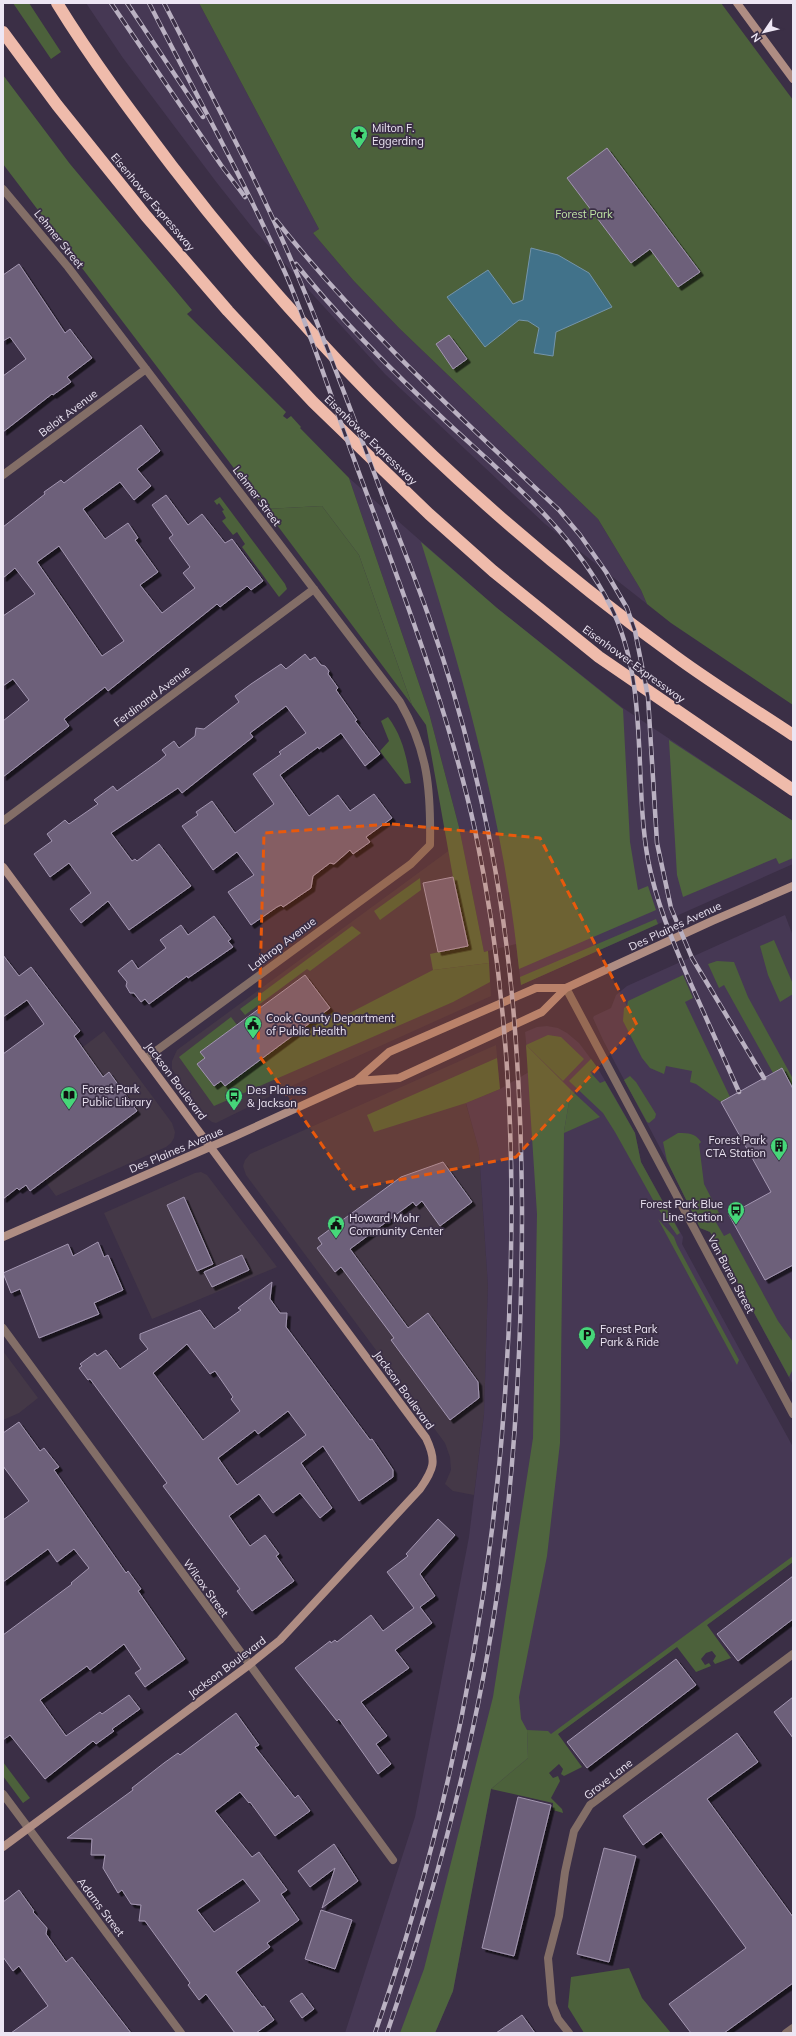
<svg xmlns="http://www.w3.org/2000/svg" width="796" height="2036" viewBox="0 0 796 2036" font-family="Mulish,sans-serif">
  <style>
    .commercial { fill: #443847 }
    .built { fill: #463854 }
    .green { fill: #4c613b }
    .forest { fill: #4f653e }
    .water { fill: #41728a; stroke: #7595aa }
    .building { fill: #6d607a; stroke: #a396b1; fill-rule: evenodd; filter: url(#shadow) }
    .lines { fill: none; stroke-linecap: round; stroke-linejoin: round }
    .street { stroke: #836e67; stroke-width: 8 }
    .secondary { stroke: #af8d83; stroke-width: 8 }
    .highway { stroke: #efbbab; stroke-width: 12 }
    .rail-casing { stroke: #bab1c2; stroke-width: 4.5 }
    .rail { stroke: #3b2f46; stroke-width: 3; stroke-dasharray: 9; stroke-linecap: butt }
    .marked { fill: #e8590c; fill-opacity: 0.2; stroke: #e8590c; stroke-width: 3; stroke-dasharray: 8 5; stroke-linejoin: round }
    .labels { text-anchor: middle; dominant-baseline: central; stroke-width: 3.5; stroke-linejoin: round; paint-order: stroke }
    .poi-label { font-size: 11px; fill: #ede6f4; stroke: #3b2f46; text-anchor: start }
    .street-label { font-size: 11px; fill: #ede6f4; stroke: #3b2f46 }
    .park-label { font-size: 11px; fill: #c0e5a4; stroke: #3b2f46 }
  </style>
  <defs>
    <filter id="shadow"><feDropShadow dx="3.5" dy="3.5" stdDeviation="0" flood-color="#0009"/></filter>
  </defs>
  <rect width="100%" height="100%" fill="#3b2f46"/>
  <path class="commercial" d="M462,841L484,952L488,951L491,996L287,1088L220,1121L216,1123L212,1122L204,1116L172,1069V1061L177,1050Z
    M104,1031L172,1123L175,1132L174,1138L171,1143L166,1147L56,1196L3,1124V1108Z
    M496,1045L500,1089L466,1104L479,1150L488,1286L484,1415L474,1495L453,1491L445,1484L451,1470L450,1457L445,1443L246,1175L243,1166L245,1160L250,1154Z
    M201,1172L207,1175L277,1267L152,1319L104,1213L195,1173Z
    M3,1351L38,1398L19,1413L3,1420Z"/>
  <path class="built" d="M86,3H199L319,229L313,233L353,280L399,328L598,519L641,590L647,604L545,524L385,374L255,231L217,183L123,58Z
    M349,478L497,608L623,708L793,821V864L521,985L516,944L484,952L459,827L429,713Z
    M785,915L793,936V1385L710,1232L700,1228L667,1161L603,1040L593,1018L594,1016L611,1008L616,995L627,986Z
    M547,1026L558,1028L567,1033L579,1043L597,1067L617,1101L635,1133L641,1162L683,1237L682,1244L793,1447V1562L558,1734L491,1789L453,1991L435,2033H345L415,1817L469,1537L484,1415L488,1286L479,1150L466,1103L500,1089L529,1072L525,1032L537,1027Z"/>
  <path class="green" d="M13,3H29L61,52L51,59Z
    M199,3H721L793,100V705L671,623L647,604L641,590L598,519L399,328L353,280L313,233L319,229Z
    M220,497L285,584L287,589L279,597L242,547L245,544L237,532L233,535L222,521L226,518L222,511L224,510L219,503L217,505L214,501Z
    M322,506L359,555L412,705L265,509Z
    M388,717C403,737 407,759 411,783L405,784L382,754L380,751L389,741L381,721Z
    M420,878L421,890L380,920L374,911Z
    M656,919L658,924L521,985L520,977Z
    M352,926L361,933L310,971L307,969L245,1015L240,1009Z
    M774,940L793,984V994L780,1002L768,975L760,946Z
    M717,961L734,962L748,997L792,1077L793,1089L782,1069L773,1073L724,985L719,988L708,964Z
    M489,963L490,982L453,1002L214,1106L179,1057L231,1017L237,1025L201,1052L205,1058L197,1064L214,1086L325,1011L328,1015L333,1011L338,1019L433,970Z
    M683,975L693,998L685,1002L730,1097L721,1102L696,1084L690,1082L692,1071L666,1066L664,1074L650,1068L642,1058L623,1021L624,1008L627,1006L628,1001Z
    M548,1035L561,1037L584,1059L563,1081L526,1045Z
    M497,1058L500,1089L466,1103L374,1132L367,1115Z
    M591,1059L597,1067L590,1072L600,1083L605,1081L635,1133L641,1162L680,1233L677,1235L657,1207L615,1132L603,1113L569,1081Z
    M630,1076L636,1082L656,1114L655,1118L649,1123L647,1122L624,1080Z
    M571,1090L600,1117L564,1133V1131Z
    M678,1133C689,1133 695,1133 701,1142L699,1144L704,1184L720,1215L714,1219L724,1236L730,1233L778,1321L793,1342V1369L789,1377L710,1232L700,1228L667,1161L663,1142Z
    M658,1219L674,1237L677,1245L739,1360L737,1365Z
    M793,1556V1562L707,1625L731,1658L715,1664L713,1661L716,1656L712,1651L706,1653L701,1659L705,1665L709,1663L711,1666L696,1672L677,1647L558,1734L582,1767L564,1776L561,1774L563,1769L559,1764L549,1773L553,1778L558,1776L560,1781L551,1798L562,1809L563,1813L553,1810V1803L491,1789L528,1758L527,1730L548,1731L551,1734Z
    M3,1762L30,1798L23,1803L3,1776Z
    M629,1968L642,1998L671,2033H584L568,2007L571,1977Z"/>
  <path class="forest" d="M3,75L70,164L192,310L187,314L286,412L283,416L287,419L291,416L301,427L300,428L349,478L429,713L459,827L484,952L488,951L489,963L433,970L430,954L468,946L453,877L426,725L412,705L359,555L322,506L265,509L3,164Z
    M421,542L497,608L623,709L630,842L638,890L648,886L656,910L519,969C504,824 465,681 421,542Z
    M669,740L793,821V858L779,864L776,858L683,897L677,875Z
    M526,1045L571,1090L564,1131L560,1443L547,1556L519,1697L521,1719L527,1730L528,1758L491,1789L453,1991L435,2033H400L424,1969L493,1697L533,1438L537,1214Z"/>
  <path class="water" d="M531,248L558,255L589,273L612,307L556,332L553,356L534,353L539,328L528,321L519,320L485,347L447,297L488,270L513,304L523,300Z"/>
  <path class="building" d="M607,148L700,272L678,287L650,249L631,263L567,178Z
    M19,264L65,333L70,329L92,358L67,377L71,382L53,395L52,394L3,432V376L26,359L10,337L3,341V275Z
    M449,335L467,359L453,369L436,344Z
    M141,425L160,451L137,469L151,486L134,500L120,482L83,509L105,539L128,523L138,538L135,540L158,572L140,585L162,613L195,588L183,573L190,567L169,538L173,535L152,505L166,495L188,525L202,514L225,543L232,539L263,581L251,590L247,586L220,607L217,604L108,691L105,687L64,719L69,726L3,777V721L29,700L13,679L3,686V616L35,594L15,568L3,578V527L45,494L44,492L61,480L64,483ZM59,546L124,641L102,656L37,562Z
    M305,654L310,660L315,657L321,665L325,666L329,671L328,674L338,688L336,690L357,720L355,721L380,754L365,766L341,733L319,749L318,747L280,775L309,816L338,795L350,811L374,794L392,818L366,837L370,842L353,854L350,850L334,864L330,863L313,876L311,888L283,907L281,905L277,907L251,925L228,892L254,875L237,852L213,870L182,826L198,815L196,812L212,801L235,833L274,804L253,774L281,754L279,752L306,733L286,706L250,733L253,737L182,793L178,788L111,833L132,861L135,859L137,861L159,844L191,886L129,930L108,901L81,923L70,909L91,893L69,863L50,877L34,854L52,841L47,834L65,820L69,824L98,804L94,800L113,786L117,791L159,761L166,755L162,750L174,741L179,748L195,736L196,728L204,729L239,702L235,696L251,684L281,664L286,669Z
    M453,877L468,946L438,952L423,883Z
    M214,916L231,939L228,941L233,947L188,978L187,976L149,1004L145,999L141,1002L134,993H130L126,986L127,982L118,971L132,960L138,969L166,948L160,940L181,925L188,935Z
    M3,955L19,976L31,967L80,1031L74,1036L103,1077L109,1072L137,1111L30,1191L26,1185L19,1190L17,1188L3,1199V1054L44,1024L27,1000L3,1017Z
    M305,975L330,1008L225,1086L221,1081L214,1086L197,1064L205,1058L200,1052Z
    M782,1068L793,1089V1265L765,1280L729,1215L771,1192L721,1102Z
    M443,1162L472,1202L440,1226L422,1201L416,1206L413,1202L350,1249L408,1328L428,1313L478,1382L479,1398L450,1420L391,1340L394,1338L341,1267L335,1272L317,1248L322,1244L318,1238L401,1177Z
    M184,1197L213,1264L197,1271L167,1205Z
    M98,1242L104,1257L108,1255L123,1290L94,1303L99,1314L39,1338L20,1289L11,1293L3,1273L68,1244L73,1256Z
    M242,1255L249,1270L212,1287L204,1272Z
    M272,1282L270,1299L280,1313H287L286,1327L370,1440L372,1439L383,1455L393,1470V1477L359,1501L323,1446L301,1463L332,1508L320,1518L300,1493L273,1513L259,1494L229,1516L250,1546L265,1535L279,1554L276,1556L294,1581L252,1611L237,1591L240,1589L163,1486L167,1483L90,1379L88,1380L79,1368L82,1366L80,1364L95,1353L97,1356L106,1350L120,1369L148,1349L140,1339V1334L200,1310L214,1329L241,1310L238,1308ZM187,1344L210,1374L215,1371L233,1397L231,1399L240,1411L203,1440L153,1373ZM288,1411L306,1435L237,1485L218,1458L255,1430L258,1434Z
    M19,1422L40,1451L44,1448L59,1467L54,1470L126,1573L128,1571L141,1589L138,1591L185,1659L145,1687L135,1673L141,1669L124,1644L90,1670L87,1666L40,1700L66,1736L100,1712L102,1714L129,1695L140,1709L112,1729L114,1731L96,1744L93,1741L45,1779L10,1735L3,1740V1635L72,1584L71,1583L89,1568L74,1549L57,1562L48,1549L3,1582V1520L29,1501L3,1466V1433Z
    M438,1519L455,1535L420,1574L435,1596L420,1607L432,1623L395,1650L409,1668L361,1702L387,1736L376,1744L391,1764L378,1774L339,1719L337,1721L295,1668L330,1641L331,1643L335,1640L337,1642L371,1615L383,1631L414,1608L387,1572L408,1556L406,1554Z
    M793,1576V1619L738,1661L717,1634Z
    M676,1659L696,1685L587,1768L567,1742Z
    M793,1697V1738L774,1712Z
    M236,1713L259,1745L255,1747L295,1798L298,1795L310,1811L275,1836L250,1802L249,1803L240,1792L215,1811L252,1857L259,1852L287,1890L281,1894L299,1920L267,1943L270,1947L236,1972L262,2007L264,2006L274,2020L256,2033H235L206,1994L199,2000L188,1985L190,1983L145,1921H139L141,1905L131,1904L122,1890L118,1893L103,1868L105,1855H91L92,1839L67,1838L133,1790L132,1788L164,1763L178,1753L180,1755ZM243,1879L260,1901L214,1932L197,1910Z
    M737,1733L758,1762L707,1799L793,1917V1983L724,2033H691L669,2004L746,1948L661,1832L643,1845L623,1816Z
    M518,1797L551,1805L514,1956L482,1948Z
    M334,1844L358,1881L322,1908L335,1868L310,1887L298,1871Z
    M604,1848L636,1856L609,1962L577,1954Z
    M19,1890L34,1911L33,1912L47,1928L46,1934L66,1962L72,1957L131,2033H11L48,2006L19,1966L13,1971L3,1957V1902Z
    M321,1910L352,1920L335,1969L305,1959Z
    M302,1993L314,2009L302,2018L290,2001Z
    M522,2015L535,2033H496Z"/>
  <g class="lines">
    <path class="street" d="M3,189L68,267L400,702C428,751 431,790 430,845L411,864L145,1059
      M3,475L146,369
      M3,821L314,589
      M566,988L793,1414
      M3,1328L393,1860
      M3,1794L181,2033
      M569,2033L558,2019L552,2004L548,1958L559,1916L565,1872L574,1831L590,1805L793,1654
      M786,2033L793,2028"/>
    <path class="secondary" d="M737,3L793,79
      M3,867L426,1438C437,1461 434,1469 420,1489L280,1640L249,1665L3,1847
      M356,1081L399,1078L542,1012L566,988L712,921L793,886
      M3,1237L233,1137L356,1081L389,1052L536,988H566"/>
    <path class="highway" d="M57,3C92,60 132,113 172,166C315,353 484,518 675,656C713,684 754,709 793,735
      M3,32L57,105L146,216L228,311L313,402L429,514L493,571L599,657L793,790"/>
    <g class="rail-casing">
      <path id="rail" d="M111,3L221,165L245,197
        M127,3L203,117
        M149,3C194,91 243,178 283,268C295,294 304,321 314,347C332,397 349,447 368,497C408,606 450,717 475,830C504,969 514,1112 511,1253C507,1520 463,1780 375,2033
        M164,3C209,91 257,178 295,269C327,344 355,421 383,497C400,540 417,582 432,626C452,683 468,741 481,799C512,934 521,1072 522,1210C522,1334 516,1458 499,1581C478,1735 437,1886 387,2033
        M276,220C361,327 460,417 559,510L580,535L606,572L627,608L635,631L648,697L657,843L671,908L692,958L764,1078
        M296,264C343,323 397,376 452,427C511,481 573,532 610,605C650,684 633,776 648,860C656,901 671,937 687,975C704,1014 722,1053 739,1092"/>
    </g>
    <use href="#rail" class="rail"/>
  </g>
  <path class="marked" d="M392,824L540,838L637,1025L516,1157L353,1189L258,1054L264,833Z"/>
  <defs>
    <g id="sight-pin" transform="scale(0.9)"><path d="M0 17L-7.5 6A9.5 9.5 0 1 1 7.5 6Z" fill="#46d779" stroke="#3b2f46"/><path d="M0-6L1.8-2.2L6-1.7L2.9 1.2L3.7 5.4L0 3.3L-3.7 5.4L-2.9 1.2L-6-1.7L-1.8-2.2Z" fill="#111"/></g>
    <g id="civic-pin" transform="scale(0.9)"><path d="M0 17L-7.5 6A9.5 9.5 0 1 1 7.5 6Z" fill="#46d779" stroke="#3b2f46"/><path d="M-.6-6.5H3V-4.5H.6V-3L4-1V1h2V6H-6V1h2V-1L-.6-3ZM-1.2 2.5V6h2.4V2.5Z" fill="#111"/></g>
    <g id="library-pin" transform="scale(0.9)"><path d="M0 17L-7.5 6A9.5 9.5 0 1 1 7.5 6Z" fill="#46d779" stroke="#3b2f46"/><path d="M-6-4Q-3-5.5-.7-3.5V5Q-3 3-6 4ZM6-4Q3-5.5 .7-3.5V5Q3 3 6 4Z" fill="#111"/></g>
    <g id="bus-pin" transform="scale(0.9)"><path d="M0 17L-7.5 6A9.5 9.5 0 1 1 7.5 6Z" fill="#46d779" stroke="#3b2f46"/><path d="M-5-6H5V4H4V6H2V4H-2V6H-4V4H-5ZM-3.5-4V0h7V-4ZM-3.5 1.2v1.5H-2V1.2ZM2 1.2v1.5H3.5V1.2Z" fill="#111"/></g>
    <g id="building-pin" transform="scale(0.9)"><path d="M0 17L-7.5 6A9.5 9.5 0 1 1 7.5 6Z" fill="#46d779" stroke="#3b2f46"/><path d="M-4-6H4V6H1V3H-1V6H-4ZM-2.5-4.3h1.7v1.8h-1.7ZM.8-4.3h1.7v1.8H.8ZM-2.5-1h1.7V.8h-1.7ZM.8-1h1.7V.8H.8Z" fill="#111"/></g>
    <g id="parking-pin" transform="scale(0.9)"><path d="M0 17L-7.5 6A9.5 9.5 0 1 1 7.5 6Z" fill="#46d779" stroke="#3b2f46"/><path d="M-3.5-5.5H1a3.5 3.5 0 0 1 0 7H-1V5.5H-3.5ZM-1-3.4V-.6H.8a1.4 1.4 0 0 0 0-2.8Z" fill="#111"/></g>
  </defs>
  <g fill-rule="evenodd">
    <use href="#sight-pin" x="359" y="134"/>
    <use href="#civic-pin" x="253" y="1024"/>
    <use href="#library-pin" x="69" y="1095"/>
    <use href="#bus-pin" x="234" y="1096"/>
    <use href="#building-pin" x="779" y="1146"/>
    <use href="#bus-pin" x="736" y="1210"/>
    <use href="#civic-pin" x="336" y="1224"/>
    <use href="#parking-pin" x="587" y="1335"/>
  </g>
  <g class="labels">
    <g class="poi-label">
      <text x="372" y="128">Milton F.<tspan x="372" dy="13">Eggerding</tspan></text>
      <text x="266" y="1018">Cook County Department<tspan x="266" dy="13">of Public Health</tspan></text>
      <text x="82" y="1089">Forest Park<tspan x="82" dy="13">Public Library</tspan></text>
      <text x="247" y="1090">Des Plaines<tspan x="247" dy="13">&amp; Jackson</tspan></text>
      <text x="766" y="1140" text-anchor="end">Forest Park<tspan x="766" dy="13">CTA Station</tspan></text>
      <text x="723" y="1204" text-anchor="end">Forest Park Blue<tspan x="723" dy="13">Line Station</tspan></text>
      <text x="349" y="1218">Howard Mohr<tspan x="349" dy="13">Community Center</tspan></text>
      <text x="600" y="1329">Forest Park<tspan x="600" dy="13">Park &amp; Ride</tspan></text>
    </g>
    <g class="street-label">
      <text transform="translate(153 202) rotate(50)">Eisenhower Expressway</text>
      <text transform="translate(59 239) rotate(51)">Lehmer Street</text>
      <text transform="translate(68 413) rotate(-37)">Beloit Avenue</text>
      <text transform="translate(371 440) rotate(44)">Eisenhower Expressway</text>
      <text transform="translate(257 496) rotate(53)">Lehmer Street</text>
      <text transform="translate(634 664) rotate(36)">Eisenhower Expressway</text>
      <text transform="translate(152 696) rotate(-37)">Ferdinand Avenue</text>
      <text transform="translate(675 926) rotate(-25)">Des Plaines Avenue</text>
      <text transform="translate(282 944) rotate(-37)">Lathrop Avenue</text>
      <text transform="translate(176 1081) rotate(53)">Jackson Boulevard</text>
      <text transform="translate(176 1150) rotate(-23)">Des Plaines Avenue</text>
      <text transform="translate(731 1274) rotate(62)">Van Buren Street</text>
      <text transform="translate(404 1390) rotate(54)">Jackson Boulevard</text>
      <text transform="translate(206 1588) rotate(54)">Wilcox Street</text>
      <text transform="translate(227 1667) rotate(-37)">Jackson Boulevard</text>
      <text transform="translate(608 1779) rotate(-38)">Grove Lane</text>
      <text transform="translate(101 1907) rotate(53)">Adams Street</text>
    </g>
    <g class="park-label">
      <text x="584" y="214">Forest Park</text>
    </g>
  </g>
  <rect width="796" height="2036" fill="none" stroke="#ede6f4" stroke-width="8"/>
  <g transform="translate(764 32) rotate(235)" stroke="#3b2f46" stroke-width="3" paint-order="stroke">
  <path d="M0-3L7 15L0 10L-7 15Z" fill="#ede6f4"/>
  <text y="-6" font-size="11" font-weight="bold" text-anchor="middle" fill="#ede6f4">N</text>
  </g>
</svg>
